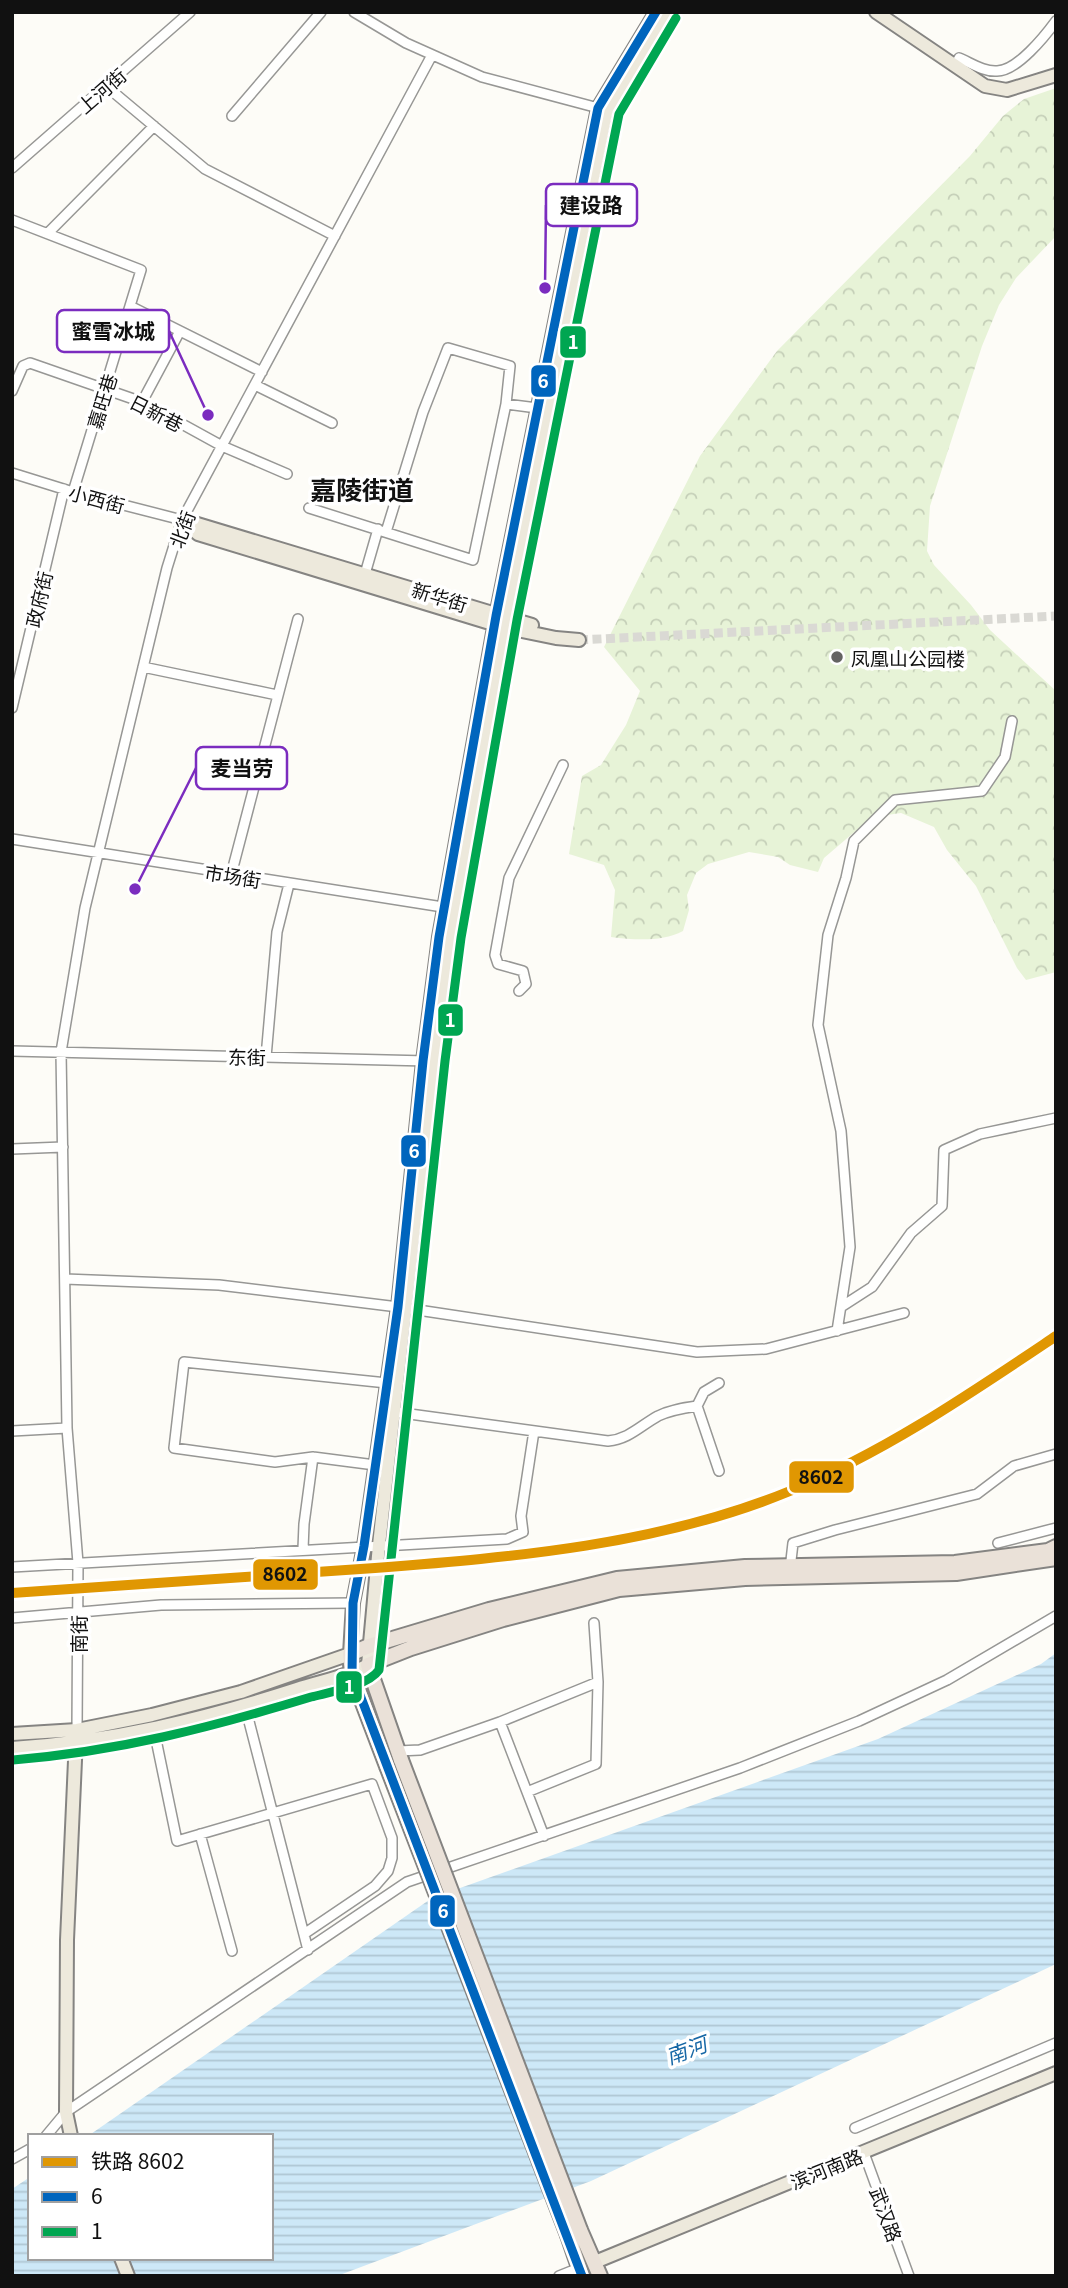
<svg xmlns="http://www.w3.org/2000/svg" width="1068" height="2288" viewBox="0 0 1068 2288" font-family="Georgia,'Noto Sans SC',serif">
  <style>
    .park { fill: url(#park-crowns) }
    .water { fill: url(#water-rules) }
    .lines { fill: none; stroke-linecap: round; stroke-linejoin: round }
    .minor-tunnel { stroke: #dad9d4; stroke-width: 9; stroke-dasharray: 9 4.5; stroke-linecap: butt }
    .minor-casing { stroke: #979795; stroke-width: 12 }
    .major-casing { stroke: #858482; stroke-width: 16 }
    .highway-casing { stroke: #858482; stroke-width: 18 }
    .minor { stroke: #fffffe; stroke-width: 9 }
    .major { stroke: #ede9dc; stroke-width: 12 }
    .highway { stroke: #eae1d8; stroke-width: 14 }
    .highway-bridge-casing { stroke: #858482; stroke-width: 18; stroke-linecap: butt }
    .highway-bridge { stroke: #eae1d8; stroke-width: 14 }
    .bus-1-casing { stroke: #fff; stroke-width: 14 }
    .bus-2-casing { stroke: #fff; stroke-width: 14 }
    .bus-1 { stroke: #0065bd; stroke-width: 9 }
    .bus-2 { stroke: #00a651; stroke-width: 9 }
    .rail-1-casing { stroke: #fff; stroke-width: 16 }
    .rail-1 { stroke: #e09702; stroke-width: 10 }
    .poi-dot { fill: #646362; stroke: #fff; stroke-width: 2.5 }
    .labels { text-anchor: middle; dominant-baseline: central; stroke-width: 7; stroke-linejoin: round; paint-order: stroke }
    .street-label { font-size: 19px; fill: #111; stroke: #fff }
    .poi-label { font-size: 19px; fill: #111; stroke: #fff; text-anchor: start }
    .water-label { font-size: 21px; font-style: italic; fill: #1768a6; stroke: #fff }
    .district-label { font-size: 26px; font-weight: bold; fill: #111; stroke: #fff }
    .leader { fill: none; stroke: #7b2cbf; stroke-width: 2.5 }
    .callout-dot { fill: #7b2cbf; stroke: #fff; stroke-width: 2.5 }
    .callout { fill: #fff; stroke: #7b2cbf; stroke-width: 2.5 }
    .callout-label { font-size: 21px; text-anchor: middle; font-weight: bold; fill: #111 }
    .line-badge { stroke: #fff; stroke-width: 2.5 }
    .badge-label { font-size: 19px; text-anchor: middle; font-weight: bold; fill: #fff }
    .pale-badge-label { font-size: 19px; text-anchor: middle; font-weight: bold; fill: #111 }
  </style>
  <defs>
    <pattern id="park-crowns" width="20" height="18" patternUnits="userSpaceOnUse" patternTransform="scale(1.75)"><rect width="20" height="18" fill="#e7f3d7"/><path d="M2 6a3 3 0 1 1 6 0M12 15a3 3 0 1 1 6 0" fill="none" stroke="#c5cfb8"/></pattern>
    <pattern id="water-rules" width="6" height="5" patternUnits="userSpaceOnUse" patternTransform="scale(1.75)"><rect width="6" height="5" fill="#cde8f7"/><path d="M0 2.5h6" fill="none" stroke="#afc6d3"/></pattern>
  </defs>
  <rect width="100%" height="100%" fill="#fdfcf7"/>
  <path class="park" d="M1056,88V236L1016,278L999,305L982,346L930,506L927,551L934,565L971,605L990,630L1056,691V972L1026,980L1017,968L976,886L947,850L934,827L901,813L887,815L859,828L824,858L818,872L790,865L778,857L749,852L708,864L696,873L687,895L689,910L683,931C662,942 635,940 611,937L615,890L604,865L569,854L582,776L601,765L626,725L640,691L604,647L700,456L777,351L970,156L1003,116L1024,99Z"/>
  <path class="water" d="M1056,1653V1964L591,2181L337,2276H12V2189L30,2177V2258H271V2136H88L432,1898L878,1739L1041,1664Z"/>
  <g class="lines">
    <path class="minor-tunnel" d="M579,640L1056,616"/>
    <g class="minor-casing">
      <path id="minor" d="M354,12L406,43L482,77L602,109
        M955,66L959,58C971,63 984,72 997,71C1017,71 1045,36 1056,21
        M106,86L205,169L335,236
        M232,116L321,12
        M12,168L190,12
        M12,220L141,270L73,492
        M48,233L154,126
        M130,306L262,372
        M255,385L332,423
        M12,391L23,366L30,363L142,402L222,446L287,474
        M142,402L180,331
        M12,473L73,492L182,520
        M309,508L473,560L506,404L537,408
        M386,532L423,412L448,348L510,366L506,404
        M365,574L378,529
        M143,667L277,695
        M12,708L64,489
        M12,839L449,908
        M231,875L298,619
        M519,991L526,984L523,971L498,964L495,955L509,878L563,765
        M12,1051L427,1061
        M266,1057L277,932L289,884
        M12,1149L63,1147
        M65,1279L219,1285L398,1307L697,1352L766,1349L904,1313
        M841,1307L872,1287L911,1233L942,1206L944,1150L980,1134L1056,1118
        M837,1331L850,1247L841,1131L818,1025L828,935L846,878L854,841L895,800L982,791L1005,757L1012,721
        M719,1383L704,1392L697,1406L719,1471
        M395,1412L608,1441C629,1439 640,1426 658,1416C670,1410 683,1408 697,1406
        M12,1431L67,1428
        M375,1465L313,1457L275,1462L174,1448L184,1362L387,1383
        M998,1543L1056,1528
        M303,1549L304,1524L313,1457
        M12,1567L507,1539L523,1532L521,1516L534,1431
        M790,1569L793,1543L835,1530L977,1494L1014,1466L1056,1454
        M12,1618L161,1605L353,1603
        M245,1706L308,1950
        M500,1722L544,1836
        M77,1730L78,1563L67,1428L61,1052L85,908L167,568L182,520L432,55
        M154,1730L177,1841L372,1784L392,1838V1858L388,1871L375,1886L304,1934
        M398,1751L420,1750L500,1722L598,1682
        M527,1792L596,1764L598,1682L594,1623
        M200,1834L232,1951
        M855,2128L1056,2043
        M46,2136L66,2112L407,1882L740,1768L859,1721L947,1680L1056,1616
        M864,2153L909,2276
        M12,2159L30,2149
        M559,2276L579,2268"/>
    </g>
    <g class="major-casing">
      <path id="major" d="M876,12L985,86L1007,90L1056,75
        M182,520L198,534L503,627L556,638L579,640
        M184,520L532,625
        M12,1734L77,1730L152,1715L241,1692L350,1654L353,1603L364,1546L398,1307L423,1061L439,937L496,616L598,108L656,12
        M12,1748C113,1741 201,1720 297,1689C321,1681 346,1677 368,1665L379,1545L433,1060L449,936L505,618L607,110L666,12
        M71,2136L66,2112L67,1940L76,1738
        M121,2258L128,2276
        M595,2262L1056,2073"/>
    </g>
    <g class="highway-casing">
      <path id="highway" d="M401,1760L368,1665L411,1648L503,1619L619,1589L745,1578L956,1573L1056,1558
        M387,1766L352,1674L350,1654L369,1646L489,1610L617,1579L745,1567L955,1563L1048,1551L1056,1547
        M580,2230L600,2276
        M568,2235L582,2276"/>
    </g>
    <use href="#minor" class="minor"/>
    <use href="#major" class="major"/>
    <use href="#highway" class="highway"/>
    <g class="highway-bridge-casing">
      <path id="highway-bridge" d="M401,1760L580,2230
        M387,1766L568,2235"/>
    </g>
    <use href="#highway-bridge" class="highway-bridge"/>
    <g class="bus-1-casing">
      <path id="bus-1" d="M582,2276L352,1674L353,1603L364,1546L398,1307L423,1061L439,937L496,616L598,108L656,12"/>
    </g>
    <g class="bus-2-casing">
      <path id="bus-2" d="M13,1760C120,1751 209,1728 311,1697C330,1692 368,1686 379,1670L445,1061L461,938L517,620L619,114L676,18"/>
    </g>
    <use href="#bus-1" class="bus-1"/>
    <use href="#bus-2" class="bus-2"/>
    <g class="rail-1-casing">
      <path id="rail-1" d="M12,1593C133,1584 254,1577 375,1568C515,1557 659,1545 790,1491C885,1452 971,1393 1056,1336"/>
    </g>
    <use href="#rail-1" class="rail-1"/>
  </g>
  <circle class="poi-dot" cx="837" cy="657" r="7"/>
  <g class="labels">
    <g class="street-label">
      <text transform="translate(101 90) rotate(-41)">上河街</text>
      <text transform="translate(101 401) rotate(-73)">嘉旺巷</text>
      <text transform="translate(157 412) rotate(27)">日新巷</text>
      <text transform="translate(97 498) rotate(15)">小西街</text>
      <text transform="translate(181 529) rotate(-69)">北街</text>
      <text transform="translate(440 596) rotate(17)">新华街</text>
      <text transform="translate(38 599) rotate(-77)">政府街</text>
      <text transform="translate(233 875) rotate(9)">市场街</text>
      <text transform="translate(247 1056) rotate(1)">东街</text>
      <text transform="translate(77 1634) rotate(-90)">南街</text>
      <text transform="translate(826 2168) rotate(-22)">滨河南路</text>
      <text transform="translate(887 2214) rotate(70)">武汉路</text>
    </g>
    <g class="poi-label">
      <text x="851" y="657">凤凰山公园楼</text>
    </g>
    <g class="water-label">
      <text transform="translate(686 2049) rotate(-20)">南河</text>
    </g>
    <g class="district-label">
      <text x="362" y="488">嘉陵街道</text>
    </g>
  </g>
  <path class="leader" d="M545 288L546 205M208 415L169 331M135 889L196 768"/>
  <g class="callout-dot">
    <circle cx="545" cy="288" r="7"/>
    <circle cx="208" cy="415" r="7"/>
    <circle cx="135" cy="889" r="7"/>
  </g>
  <g class="callout">
    <rect x="546" y="184" width="91" height="42" rx="7"/>
    <rect x="57" y="310" width="112" height="42" rx="7"/>
    <rect x="196" y="747" width="91" height="42" rx="7"/>
  </g>
  <g class="callout-label">
    <text x="591" y="213">建设路</text>
    <text x="113" y="339">蜜雪冰城</text>
    <text x="242" y="776">麦当劳</text>
  </g>
  <g class="line-badge">
    <rect x="559" y="325" width="28" height="34" rx="7" fill="#00a651"/>
    <rect x="530" y="364" width="27" height="34" rx="7" fill="#0065bd"/>
    <rect x="437" y="1003" width="27" height="34" rx="7" fill="#00a651"/>
    <rect x="400" y="1134" width="27" height="34" rx="7" fill="#0065bd"/>
    <rect x="788" y="1460" width="67" height="34" rx="7" fill="#e09702"/>
    <rect x="252" y="1558" width="67" height="33" rx="7" fill="#e09702"/>
    <rect x="335" y="1670" width="28" height="34" rx="7" fill="#00a651"/>
    <rect x="429" y="1894" width="27" height="34" rx="7" fill="#0065bd"/>
  </g>
  <g class="badge-label">
    <text x="573" y="349">1</text>
    <text x="543" y="388">6</text>
    <text x="450" y="1027">1</text>
    <text x="414" y="1158">6</text>
    <text x="349" y="1694">1</text>
    <text x="443" y="1918">6</text>
  </g>
  <g class="pale-badge-label">
    <text x="821" y="1484">8602</text>
    <text x="285" y="1581">8602</text>
  </g>
  <rect width="1068" height="2288" fill="none" stroke="#111111" stroke-width="28"/>
  <rect x="28" y="2134" width="245" height="126" fill="#ffffff" stroke="#a0a0a0" stroke-width="2"/>
  <rect x="42" y="2157" width="35" height="10" fill="#e09702" stroke="#a0a0a0" stroke-width="2"/>
  <text x="91" y="2169" font-size="21" fill="#111111">铁路 8602</text>
  <rect x="42" y="2192" width="35" height="10" fill="#0065bd" stroke="#a0a0a0" stroke-width="2"/>
  <text x="91" y="2204" font-size="21" fill="#111111">6</text>
  <rect x="42" y="2227" width="35" height="10" fill="#00a651" stroke="#a0a0a0" stroke-width="2"/>
  <text x="91" y="2239" font-size="21" fill="#111111">1</text>
</svg>
